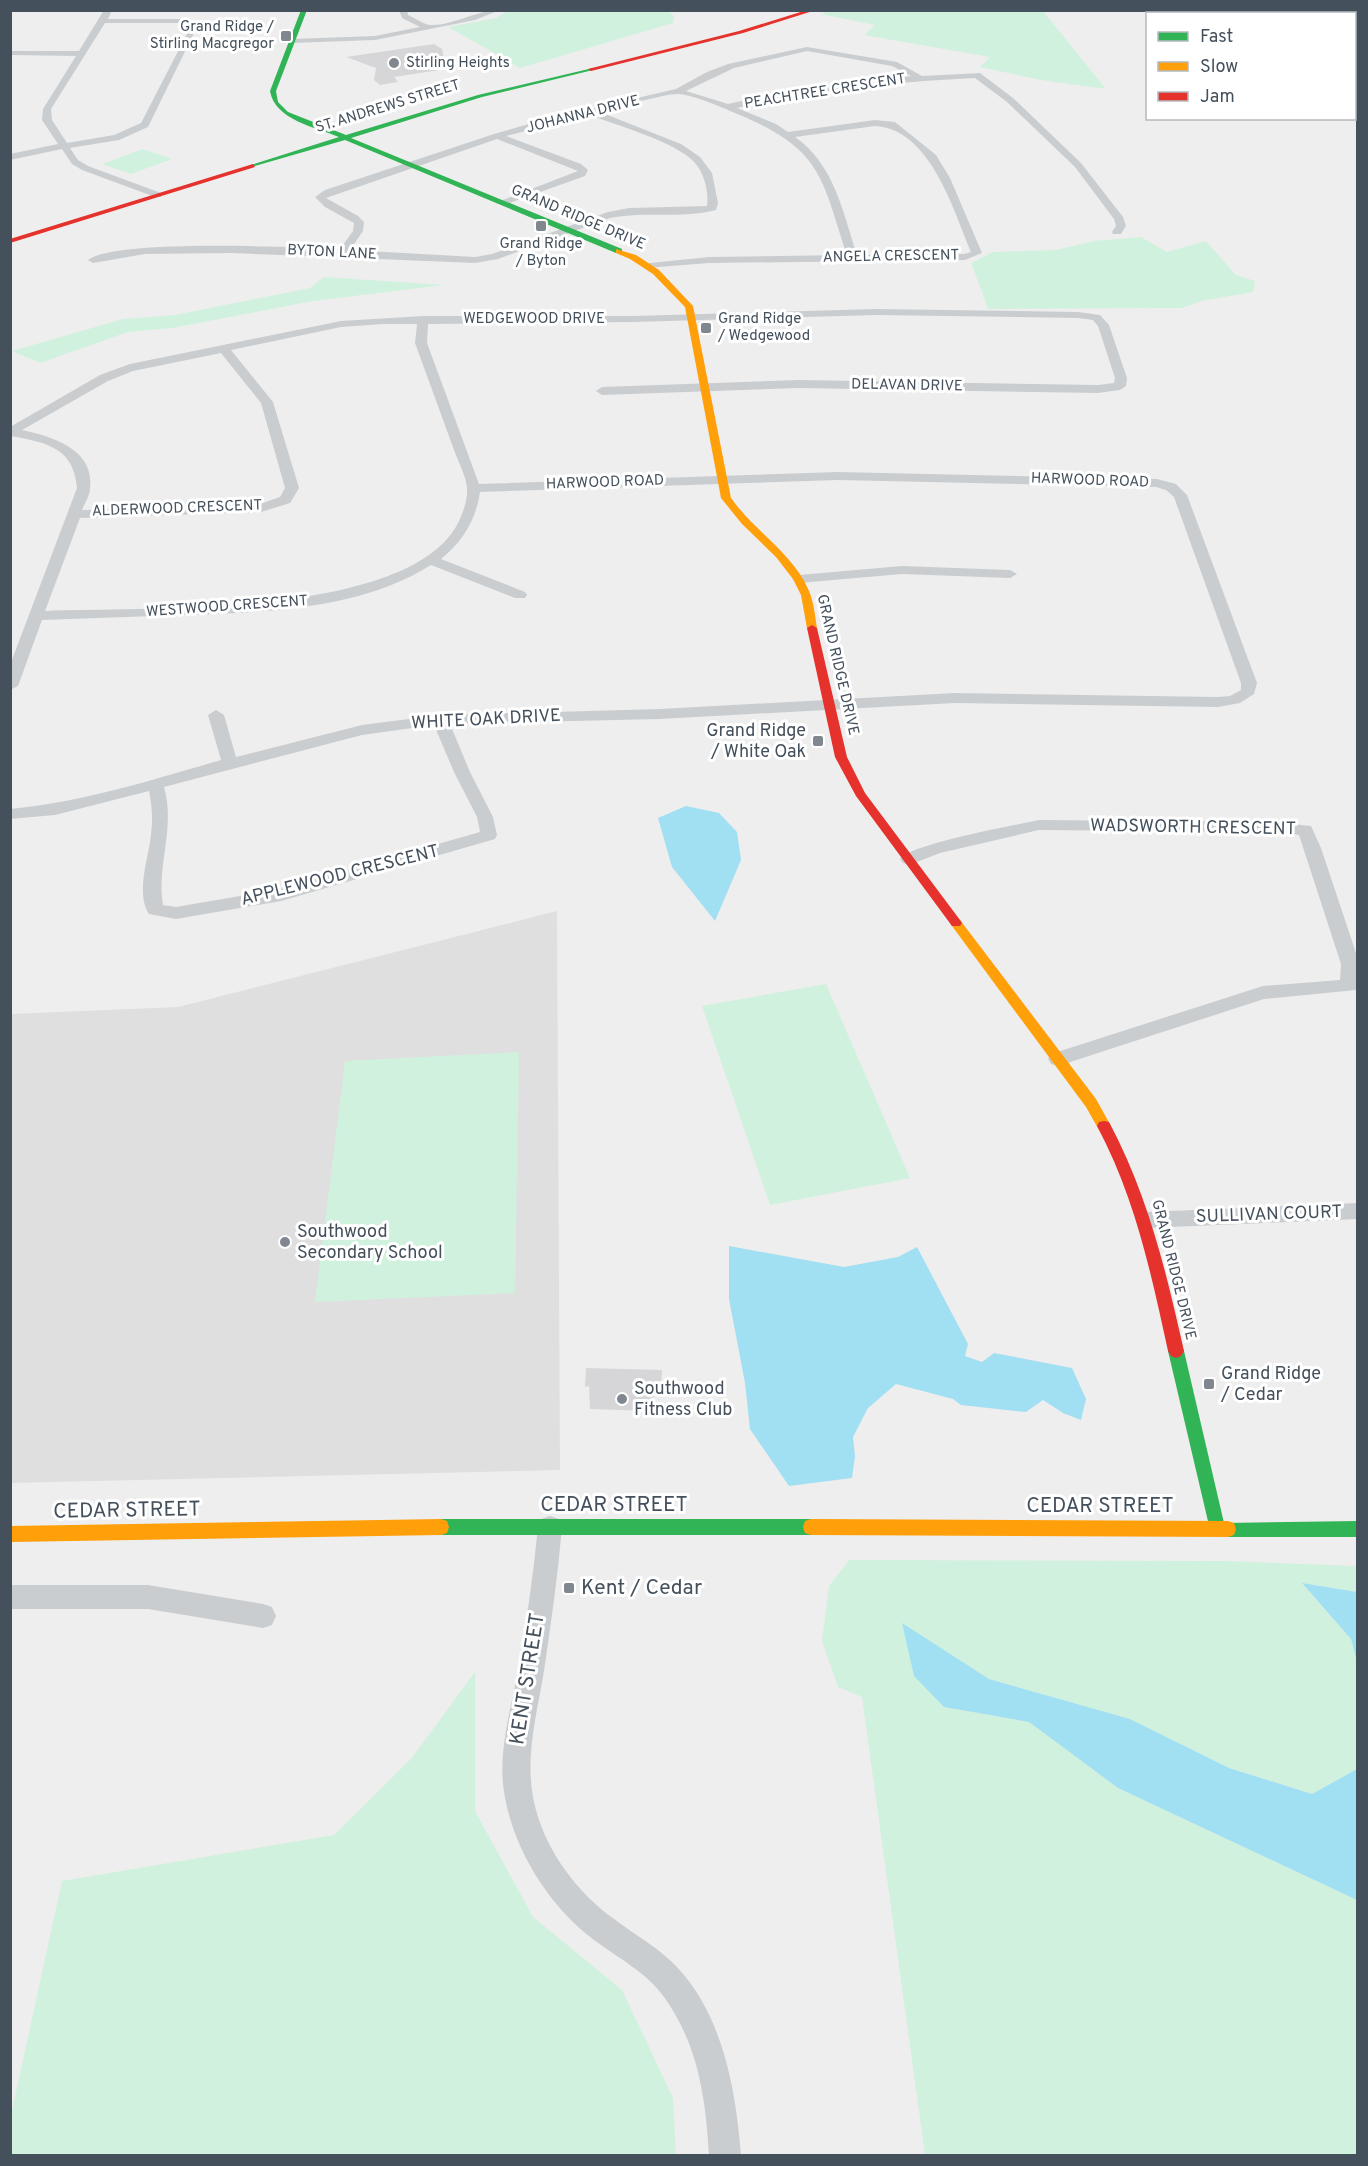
<svg xmlns="http://www.w3.org/2000/svg" width="1368" height="2166" viewBox="0 0 1368 2166" font-family="Overpass,sans-serif">
  <style>
    .education { fill: #e0dfe0 }
    .green { fill: #d0f1dd }
    .water { fill: #a1dff2 }
    .building { fill: #d6d6d9 }
    .lines { fill: none; stroke-linecap: round; stroke-linejoin: round }
    .street { fill: #cacdcf; fill-rule: evenodd }
    .fast { fill: #30b455; fill-rule: evenodd }
    .slow { fill: #ff9f0a; fill-rule: evenodd }
    .jam { fill: #e5322d; fill-rule: evenodd }
    .poi-dot { fill: #80878f; stroke: #fff; stroke-width: 2 }
    .labels { text-anchor: middle; dominant-baseline: central; stroke-width: 6; stroke-linejoin: round; paint-order: stroke }
    .far-poi-label { font-size: 15px; fill: #44505c; stroke: #fff; text-anchor: start }
    .far-street-label { font-size: 15px; fill: #44505c; stroke: #fff }
    .street-label { font-size: 18px; fill: #44505c; stroke: #fff }
    .poi-label { font-size: 18px; fill: #44505c; stroke: #fff; text-anchor: start }
    .near-street-label { font-size: 21px; fill: #44505c; stroke: #fff }
    .near-poi-label { font-size: 21px; fill: #44505c; stroke: #fff; text-anchor: start }
  </style>
  <rect width="100%" height="100%" fill="#efeeee"/>
  <path class="education" d="M557,911L560,1470L11,1483L10,1014L178,1007Z"/>
  <path class="green" d="M667,10L674,16L673,23L520,68L448,27L496,18L507,11Z
    M831,10L1043,11L1106,89L1041,80L980,67L990,57L864,35L875,25L821,14Z
    M143,149L172,159L131,174L102,164Z
    M1141,237L1167,252L1206,241L1236,275L1255,281L1253,292L1201,301L1182,308L988,309L984,298H980L984,297L971,263L993,252L1056,250L1094,241Z
    M324,277L444,285L313,301L172,328L128,332L40,363L12,351L123,319L175,315L310,288Z
    M826,984L910,1178L770,1205L702,1006Z
    M519,1052L515,1293L315,1302L345,1061Z
    M849,1560L1224,1561L1357,1566V1592L1302,1583L1351,1639L1358,1662L1357,1769L1312,1794L1229,1768L1130,1719L989,1679L902,1624L944,1707L1029,1722L1118,1788L1357,1900V2155H925L862,1697L838,1687L822,1641L829,1586Z
    M475,1672V1811L533,1917L622,1990L673,2098L676,2155H11V2115L62,1881L334,1835L411,1759Z"/>
  <path class="water" d="M686,806L719,813L737,832L741,860L715,921L672,867L658,818Z
    M729,1246L844,1267L898,1257L917,1247L968,1344L965,1356L982,1362L994,1353L1072,1368L1086,1399L1081,1420L1063,1413L1043,1400L1026,1412L961,1405L953,1399L896,1384L868,1408L853,1437L855,1456L852,1478L789,1486L750,1429L745,1383L729,1299Z
    M1302,1583L1357,1592V1662L1351,1639Z
    M902,1623L989,1679L1130,1719L1229,1768L1312,1794L1357,1769V1900L1118,1788L1029,1722L944,1707L914,1676Z"/>
  <path class="building" d="M434,44L442,49L446,69L394,77L398,82L380,85L374,80L376,68L346,57Z
    M586,1368L662,1370L661,1389H654L653,1411L590,1409L589,1386L585,1387Z"/>
  <g class="lines">
    <path class="street" d="M104,10H112L108,19H180L198,25L148,127L119,140L70,148L78,160L88,166L161,193V197H155L82,170L72,164L62,149L10,160V154L58,144L42,120L43,109L76,56L10,55V51H79ZM105,23H180L190,28L141,123L114,135L67,143L52,120L51,109Z
      M399,10H407L408,15C415,18 423,24 430,25C452,26 477,10 500,10L475,20L375,40L292,43L288,41L292,39L375,36L420,27L402,18Z
      M807,47L897,62L922,76L980,73L1013,98L1081,163L1123,217L1126,226L1121,234H1113L1112,232L1116,226L1114,219L1075,167L1007,102L975,78C895,82 815,90 737,108L776,124L788,132L875,120L895,122L936,155L950,178L982,253L965,260L709,263L646,268L645,266L650,263L709,257L847,255C821,176 822,150 740,115C723,108 697,96 679,94C667,93 615,108 600,112L681,144L700,157L712,173L718,203L716,210C681,219 645,211 610,218L498,259L475,263L232,253L145,254L93,263L88,260C114,239 298,247 340,249L353,231L354,223L325,207L315,197L325,190L494,134L546,119L676,89L707,72L728,64ZM807,51L892,66L911,76L777,93L728,104L686,91L734,68ZM589,115C616,125 677,142 695,163C704,173 709,192 707,206L629,208L608,212L492,254L475,257L350,250L363,231L364,222L358,216L326,198L497,139L578,171L495,203L504,205L585,176L588,170L581,164L506,136ZM875,126C930,129 953,209 971,252L964,254L857,255C843,212 834,164 795,137Z
      M876,309L1078,312L1100,315L1109,325L1127,378L1126,386L1120,390L1098,393L799,388L602,395L596,391L602,387L799,380L1098,385L1114,383L1115,378L1098,326L1093,320L1078,318L876,315L633,322L428,324L427,343L479,484L838,472L1157,479L1176,484L1187,495L1257,683L1254,694L1240,703L1218,707L955,703L660,719L450,724L470,772L493,817L497,835L495,839L281,901L176,919L149,914C135,892 149,858 151,834C153,820 152,806 149,791L55,815L10,819V809C84,802 151,780 221,760L208,715L216,710L224,715L236,757L362,725L440,715L660,709L955,693L1218,697L1230,696L1241,690V683L1174,497L1166,490L1156,487L838,480L480,492C476,520 463,541 441,559L525,592L527,595L525,598H515L431,565C359,610 266,612 183,615C136,617 89,618 42,620L18,686L10,690V665L77,488C74,447 45,442 10,436V427L100,375L130,364L341,321L423,316H633ZM383,324H417L415,343C428,379 441,414 454,450C458,461 466,476 467,488C468,499 463,513 458,523C409,619 141,607 45,611L80,518L261,512L290,503L299,488L273,402L231,350L341,327ZM221,353L261,403L285,488L280,497L260,504L82,510C85,503 90,495 90,488C95,449 51,436 22,430L108,381L133,371ZM434,725L454,772L477,817L480,832L280,889L176,907L163,905C156,866 176,828 164,787L362,735Z
      M902,566L1010,570L1017,574L1010,578L902,574L799,583L792,579L799,575Z
      M1039,820L1273,822L1311,826L1321,848L1358,959V986L1356,990L1264,999L1058,1066L1051,1064L1048,1059L1051,1054L1263,986L1340,980L1341,964L1299,835L1273,832L1039,830L940,853L909,865L903,863L900,859C910,844 1016,825 1039,820Z
      M1358,1203V1219L1146,1228L1139,1226L1136,1220L1139,1214L1146,1212Z
      M550,1516L559,1519L562,1527C558,1575 551,1623 544,1671C536,1719 523,1763 536,1810C548,1854 578,1893 614,1919C635,1935 658,1947 676,1966C723,2015 736,2090 741,2156H709C706,2099 698,2044 664,1997C646,1972 618,1958 594,1940C548,1905 513,1849 504,1792C498,1752 510,1714 517,1675C526,1626 533,1577 538,1527L541,1519Z
      M10,1585H148L263,1604L272,1607L276,1616L272,1625L263,1628L148,1609H10Z"/>
    <path class="fast" d="M301,10H307L276,91L278,102L288,112L346,135L478,95L593,68V70L482,97L351,138L622,249V253H616L345,140L251,167V165L339,137C315,127 275,120 270,91Z
      M1176,1344L1181,1346L1184,1351L1224,1523L1358,1521V1537H1228L1211,1534L1168,1351L1171,1346Z
      M441,1519H811L817,1521L819,1527L817,1533L811,1535H441L435,1533L433,1527L435,1521Z"/>
    <path class="slow" d="M616,249L636,255L659,270L693,306L731,498C754,531 793,553 809,591C814,603 815,616 817,628L816,630L812,631L807,628L801,595L793,579L776,557L742,524L721,498L685,307L653,274L630,259L616,253Z
      M956,919L960,920L1096,1099L1111,1126L1109,1130H1099L1086,1107L952,926L950,923Z
      M441,1519L447,1521L449,1527L447,1533L441,1535L10,1542V1526Z
      M811,1519L1228,1521L1234,1523L1236,1529L1234,1535L1228,1537L811,1535L805,1533L803,1527L805,1521Z"/>
    <path class="jam" d="M807,10H816L743,33L591,71L588,69L739,31Z
      M253,164L255,167L10,243V239Z
      M812,625L817,628L847,757L865,793L960,920L962,923L960,926H952L856,796L835,757L807,628Z
      M1104,1121L1109,1122C1148,1195 1166,1271 1184,1351L1181,1356L1176,1358L1171,1356L1168,1351C1151,1273 1135,1197 1097,1126L1099,1122Z"/>
  </g>
  <g class="poi-dot">
    <rect x="280" y="30" width="12" height="12" rx="3"/>
    <circle cx="394" cy="63" r="6"/>
    <rect x="535" y="220" width="12" height="12" rx="3"/>
    <rect x="700" y="322" width="12" height="12" rx="3"/>
    <rect x="812" y="735" width="12" height="12" rx="3"/>
    <circle cx="285" cy="1242" r="6"/>
    <rect x="1203" y="1378" width="12" height="12" rx="3"/>
    <circle cx="622" cy="1399" r="6"/>
    <rect x="563" y="1582" width="12" height="12" rx="3"/>
  </g>
  <g class="labels">
    <g class="far-poi-label">
      <text x="274" y="27" text-anchor="end">Grand Ridge /<tspan x="274" dy="17">Stirling Macgregor</tspan></text>
      <text x="406" y="63">Stirling Heights</text>
      <text x="541" y="244" text-anchor="middle">Grand Ridge<tspan x="541" dy="17">/ Byton</tspan></text>
      <text x="718" y="319">Grand Ridge<tspan x="718" dy="17">/ Wedgewood</tspan></text>
    </g>
    <g class="far-street-label">
      <text transform="translate(825 92) rotate(-9)">PEACHTREE CRESCENT</text>
      <text transform="translate(388 107) rotate(-17)">ST. ANDREWS STREET</text>
      <text transform="translate(583 115) rotate(-14)">JOHANNA DRIVE</text>
      <text transform="translate(578 218) rotate(23)">GRAND RIDGE DRIVE</text>
      <text transform="translate(332 253) rotate(3)">BYTON LANE</text>
      <text transform="translate(891 257) rotate(-1)">ANGELA CRESCENT</text>
      <text x="534" y="319">WEDGEWOOD DRIVE</text>
      <text transform="translate(907 386) rotate(1)">DELAVAN DRIVE</text>
      <text transform="translate(1090 481) rotate(2)">HARWOOD ROAD</text>
      <text transform="translate(605 483) rotate(-2)">HARWOOD ROAD</text>
      <text transform="translate(177 509) rotate(-2)">ALDERWOOD CRESCENT</text>
      <text transform="translate(227 607) rotate(-4)">WESTWOOD CRESCENT</text>
      <text transform="translate(837 665) rotate(77)">GRAND RIDGE DRIVE</text>
      <text transform="translate(1173 1270) rotate(76)">GRAND RIDGE DRIVE</text>
    </g>
    <g class="street-label">
      <text transform="translate(486 720) rotate(-3)">WHITE OAK DRIVE</text>
      <text transform="translate(1193 828) rotate(1)">WADSWORTH CRESCENT</text>
      <text transform="translate(340 876) rotate(-14)">APPLEWOOD CRESCENT</text>
      <text transform="translate(1269 1215) rotate(-2)">SULLIVAN COURT</text>
    </g>
    <g class="poi-label">
      <text x="806" y="731" text-anchor="end">Grand Ridge<tspan x="806" dy="21">/ White Oak</tspan></text>
      <text x="297" y="1232">Southwood<tspan x="297" dy="21">Secondary School</tspan></text>
      <text x="1221" y="1374">Grand Ridge<tspan x="1221" dy="21">/ Cedar</tspan></text>
      <text x="634" y="1389">Southwood<tspan x="634" dy="21">Fitness Club</tspan></text>
    </g>
    <g class="near-street-label">
      <text x="614" y="1505">CEDAR STREET</text>
      <text x="1100" y="1506">CEDAR STREET</text>
      <text transform="translate(127 1511) rotate(-1)">CEDAR STREET</text>
      <text transform="translate(528 1679) rotate(-81)">KENT STREET</text>
    </g>
    <g class="near-poi-label">
      <text x="581" y="1588">Kent / Cedar</text>
    </g>
  </g>
  <rect width="1368" height="2166" fill="none" stroke="#44505c" stroke-width="24"/>
  <rect x="1146" y="12" width="210" height="108" fill="#ffffff" stroke="#b4b9be" stroke-width="1.5"/>
  <rect x="1158" y="32" width="30" height="9" fill="#30b455" stroke="#b4b9be" stroke-width="1.5"/>
  <text x="1200" y="42" font-size="18" fill="#44505c">Fast</text>
  <rect x="1158" y="62" width="30" height="9" fill="#ff9f0a" stroke="#b4b9be" stroke-width="1.5"/>
  <text x="1200" y="72" font-size="18" fill="#44505c">Slow</text>
  <rect x="1158" y="92" width="30" height="9" fill="#e5322d" stroke="#b4b9be" stroke-width="1.5"/>
  <text x="1200" y="102" font-size="18" fill="#44505c">Jam</text>
</svg>
